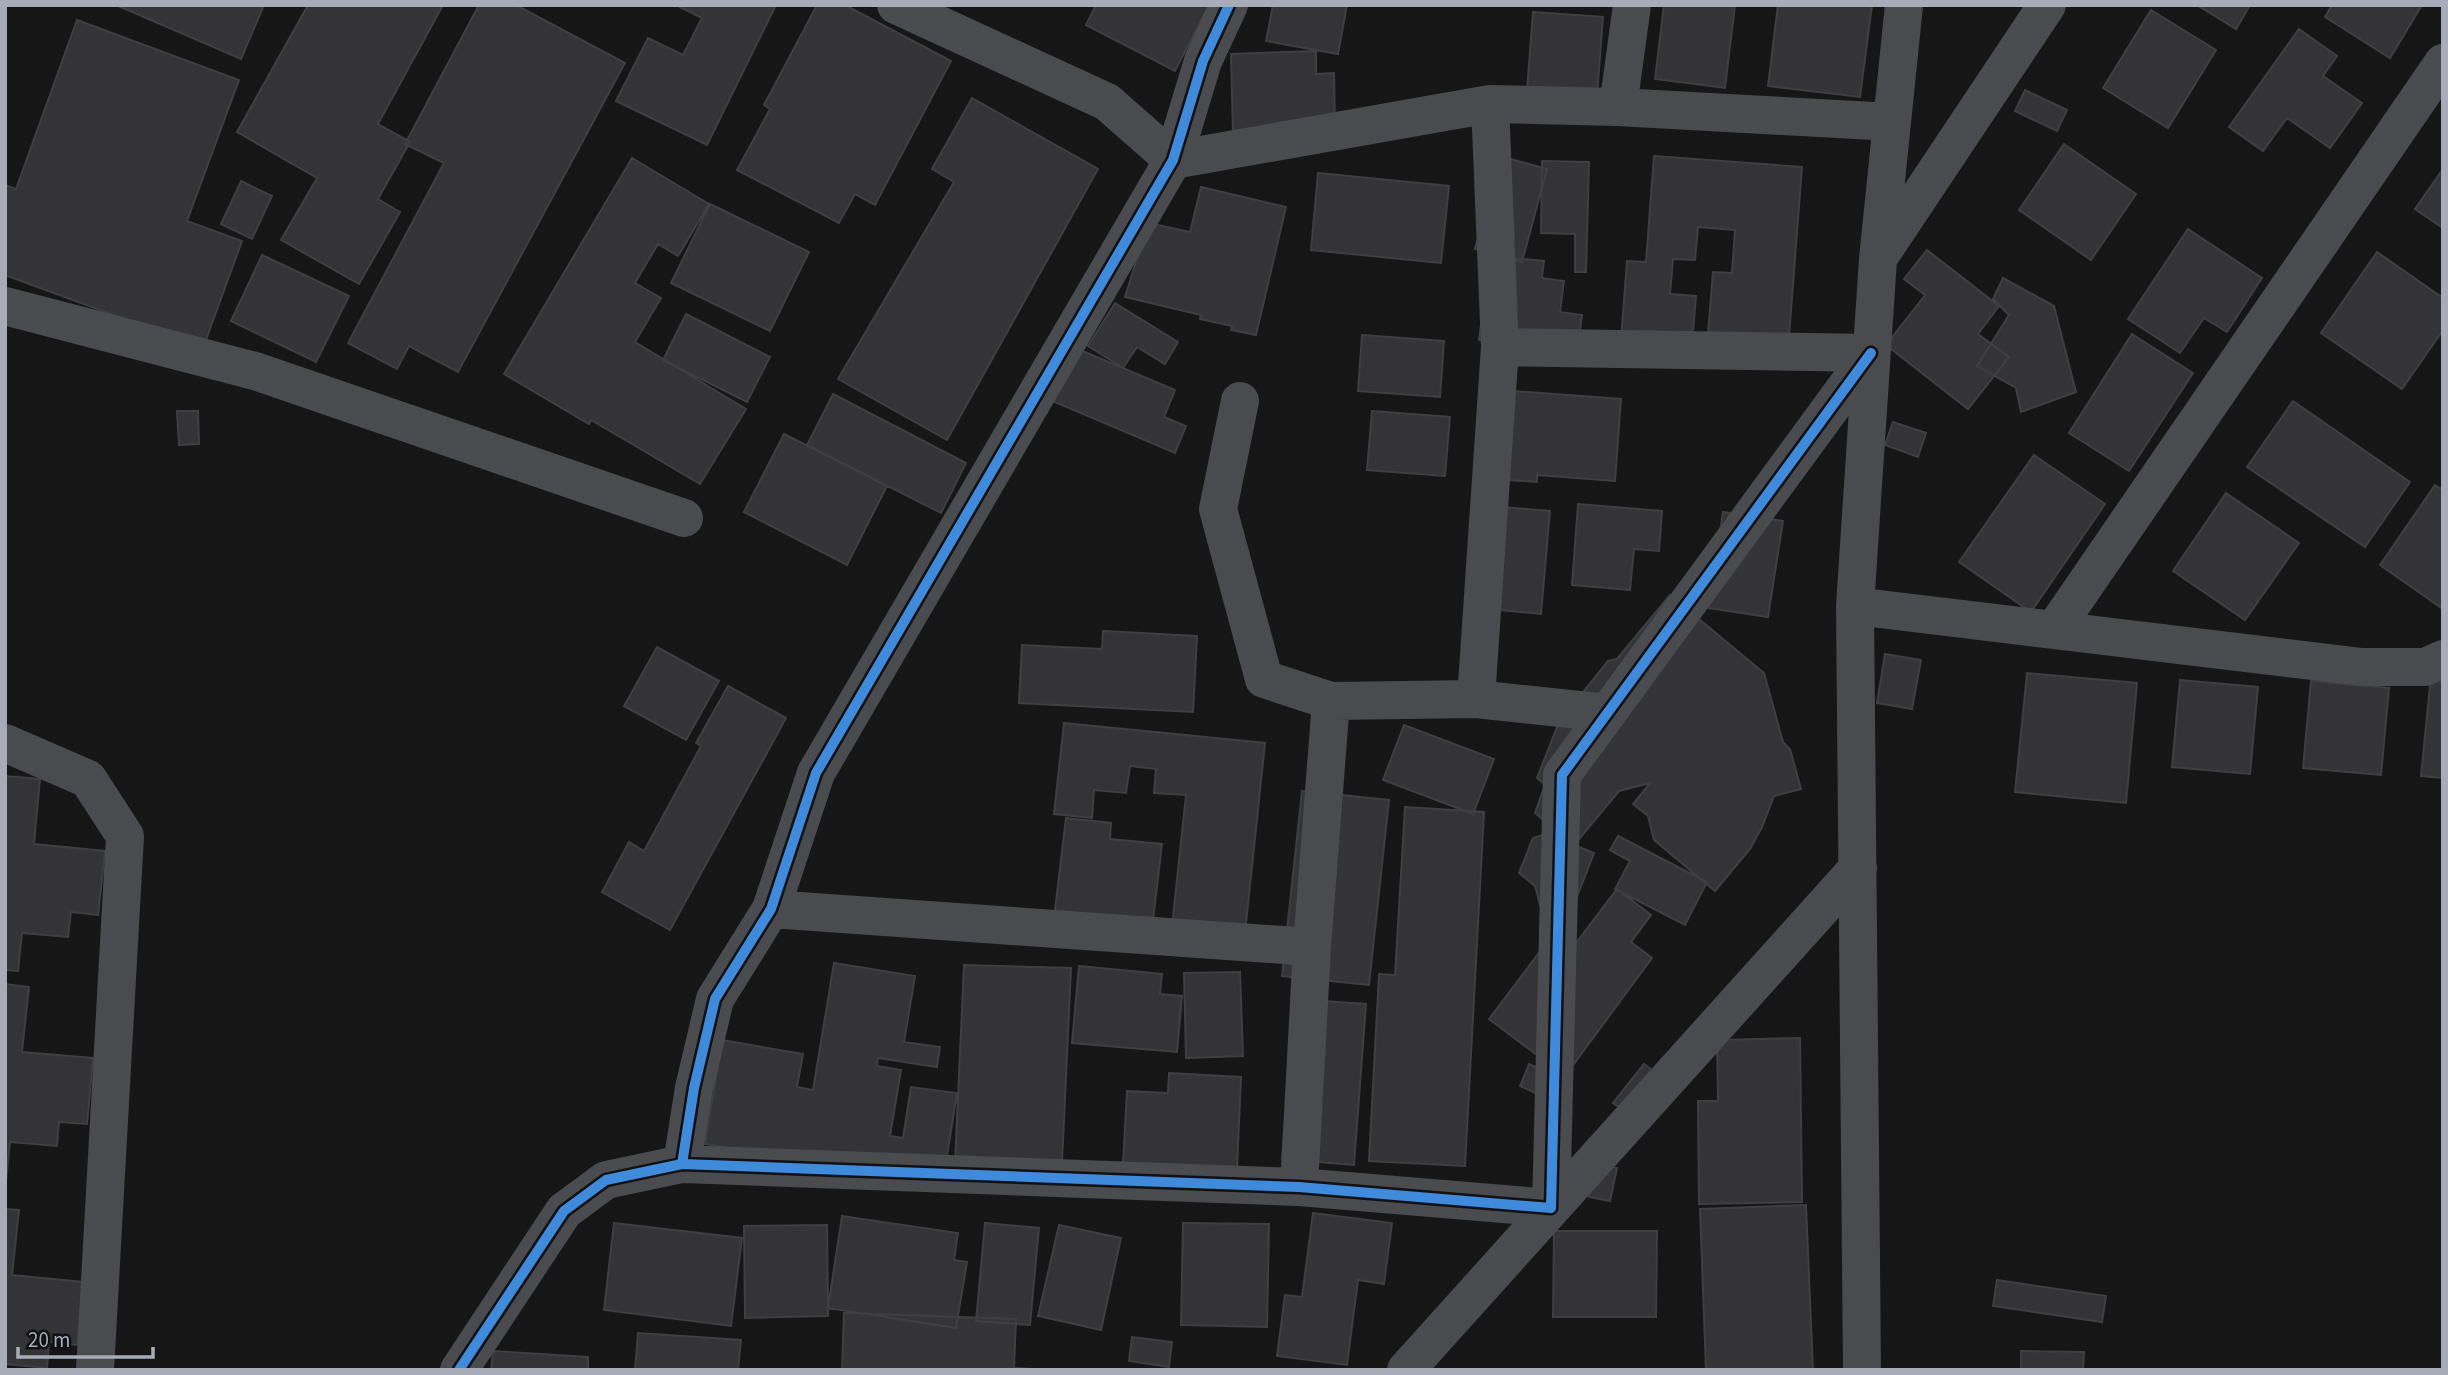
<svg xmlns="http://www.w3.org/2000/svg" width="2448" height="1375" viewBox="0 0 2448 1375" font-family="'Source Sans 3',sans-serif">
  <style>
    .building { fill: #343436; stroke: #3f3f42; stroke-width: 2 }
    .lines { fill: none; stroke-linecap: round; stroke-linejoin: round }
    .minor { stroke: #4a4b4f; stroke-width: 38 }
    .cycleway-casing { stroke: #111012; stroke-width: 15 }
    .cycleway { stroke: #408adc; stroke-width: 10 }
  </style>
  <rect width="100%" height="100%" fill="#161616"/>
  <path class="building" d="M116,5H264L241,59Z
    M308,5H443L378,124L410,142L378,199L400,212L359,284L281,240L317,178L237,132Z
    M479,5H516L625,63L458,372L409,346L397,369L348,343L444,163L405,144Z
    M676,5H776L707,145L616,101L648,38L683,55L702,18Z
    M817,5H845L951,61L875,205L855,194L839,223L737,170L770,109L764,105Z
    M1096,5H1209L1175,71L1086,25Z
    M1273,5H1347L1338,54L1266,41Z
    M1664,5H1735L1725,88L1655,79Z
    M1778,5H1872L1860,97L1768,86Z
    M2197,5H2250L2236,29Z
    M2332,5H2422L2390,58L2325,17Z
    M2151,10L2216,50L2168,128L2103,88Z
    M1533,12L1603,17L1597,95L1527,90Z
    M77,20L239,80L187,221L242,241L203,348L5,275V185L16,189Z
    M2299,29L2337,56L2323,76L2362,103L2330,148L2287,118L2263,151L2229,127Z
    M1316,51V74L1334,73L1335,128L1233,133L1231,54Z
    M2025,90L2067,110L2057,131L2015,111Z
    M972,98L1098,169L947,440L838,379L954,182L932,169Z
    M2064,144L2136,194L2091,260L2019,210Z
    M1500,156L1547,169L1522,262L1475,249Z
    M1654,156L1802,167L1787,363L1706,357L1713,272L1732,273L1735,230L1698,227L1695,260L1673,259L1670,294L1696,296L1692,344L1621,339L1627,261L1646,262Z
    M632,158L709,204L678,256L658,244L635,283L661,298L635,342L746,409L700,484L591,420L589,424L504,374Z
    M1542,161L1589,162L1586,272H1575V234L1541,233Z
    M2443,169V228L2415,209Z
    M1318,173L1449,186L1441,263L1311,250Z
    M241,181L272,196L252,239L221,224Z
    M1201,187L1286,207L1256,335L1231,330L1232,326L1200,319L1201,315L1125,297L1148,223L1190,232Z
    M710,204L809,252L770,331L671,283Z
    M2188,229L2262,278L2227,332L2204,318L2180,353L2128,319Z
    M1927,250L1999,306L1978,334L2009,357L1968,409L1886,345L1925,295L1904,279Z
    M2377,252L2443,298V330L2402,389L2321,333Z
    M262,255L349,296L316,362L231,321Z
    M1512,258L1544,261L1542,278L1564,281L1560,312L1582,315L1577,352L1479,340L1487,278Z
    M2003,278L2054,306L2076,392L2021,412L2016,388L1977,366L2009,315L1993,299Z
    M1115,303L1178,342L1165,364L1137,347L1123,368L1088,346Z
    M686,314L770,357L747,402L663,360Z
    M2132,334L2193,373L2129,471L2069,433Z
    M1362,335L1444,341L1440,397L1358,391Z
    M1073,347L1175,390L1164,417L1186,426L1175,453L1050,400Z
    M1487,389L1621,399L1615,481L1537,475V482L1480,478Z
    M833,394L966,463L941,513L807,445Z
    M2293,401L2410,482L2365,547L2247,467Z
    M177,411H198L199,444L179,445Z
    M1372,411L1450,417L1445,476L1367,470Z
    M1893,422L1926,433L1918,457L1885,445Z
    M784,434L887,486L847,565L744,512Z
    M2034,455L2105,504L2031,612L1959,562Z
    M2435,485L2443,490V609L2380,565Z
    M2226,493L2299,543L2245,620L2173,571Z
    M1578,504L1662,511L1659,551L1634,549L1630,590L1572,585Z
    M1477,505L1550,511L1541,614L1468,607Z
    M1723,512L1783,521L1768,617L1708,608Z
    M1670,595L1764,673L1783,742L1790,749L1801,789L1774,796L1762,827L1750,849L1715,891L1654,840L1648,816L1633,804L1650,783L1619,791L1574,845L1594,853L1564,930L1545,923L1535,886L1519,873L1533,838L1556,831L1535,813L1545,785L1537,778L1559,722L1608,661L1617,659Z
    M1103,631L1197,636L1193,712L1019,703L1022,645L1102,649Z
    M657,647L719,681L686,740L624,706Z
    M1885,654L1921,660L1912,709L1877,703Z
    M2027,673L2137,683L2126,803L2015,792Z
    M2431,675L2443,676V778L2421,776Z
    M2180,680L2258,687L2250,774L2172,767Z
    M2311,681L2389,688L2381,775L2303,768Z
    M728,686L786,718L670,930L602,892L629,842L644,851L701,746L696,743Z
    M1064,723L1265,743L1245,933L1172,926L1186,795L1154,793L1156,769L1130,766L1126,793L1094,790L1092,818L1054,814Z
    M1404,725L1494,759L1473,814L1383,780Z
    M5,776L40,779L34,844L105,851L98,915L71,912L68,937L22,933L18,971L5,970Z
    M1302,791L1389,800L1369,985L1282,976Z
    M1405,807L1484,812L1465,1166L1369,1161L1379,974L1395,975Z
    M1066,818L1111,823L1110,839L1162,844L1152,929L1054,918Z
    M1618,836L1707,882L1685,925L1615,889L1630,861L1610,850Z
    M1617,889L1651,915L1631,942L1652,958L1565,1076L1489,1019L1545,945L1564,959Z
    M834,963L915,976L904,1042L940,1047L937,1067L878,1058L877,1066L901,1070L890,1136L903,1138L911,1087L957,1093L943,1181L705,1144L722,1040L803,1054L797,1087L813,1090Z
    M964,965L1071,968L1062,1163H955Z
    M1079,966L1162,974L1160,994L1182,996L1177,1052L1072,1043Z
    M1240,972L1243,1056L1186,1058L1184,973Z
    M5,984L29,987L22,1052L93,1058L87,1124L59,1122L57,1146L10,1142L6,1181Z
    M1295,999L1366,1004L1354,1165L1282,1159Z
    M1800,1038L1802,1202L1699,1204L1698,1101H1718L1717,1040Z
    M1529,1064L1558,1077L1549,1099L1520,1086Z
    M1644,1064L1657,1074L1627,1113L1613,1103Z
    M1169,1073L1241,1077L1237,1169L1123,1164L1127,1091L1168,1093Z
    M1595,1164L1617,1168L1610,1201L1589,1197Z
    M1806,1205L1813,1370H1706L1700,1209Z
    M5,1209L19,1210L12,1275L83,1282L77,1345L49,1342L47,1368L5,1364Z
    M1313,1213L1392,1223L1384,1284L1358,1280L1347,1365L1277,1356L1285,1295L1302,1297Z
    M842,1216L958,1233L954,1260L967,1262L956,1328L828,1308Z
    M614,1223L742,1238L731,1326L604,1310Z
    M985,1223L1039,1228L1030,1325L976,1321Z
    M1183,1223L1269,1224L1267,1327L1181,1325Z
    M827,1225L828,1316L745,1318L744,1226Z
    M1059,1225L1121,1238L1101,1330L1038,1316Z
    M1554,1231H1657L1656,1317H1553Z
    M1997,1280L2106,1296L2102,1322L1993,1306Z
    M844,1313L1016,1319L1014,1368L1052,1370H842Z
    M638,1333L741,1340L738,1370H635Z
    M1132,1337L1172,1342L1169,1367L1129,1361Z
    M493,1351L588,1357V1370H491Z
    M2021,1351L2084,1352L2083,1370H2021Z"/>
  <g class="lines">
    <path class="minor" d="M896,5L1107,102L1173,160L1490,104L1618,107L1892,122
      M1618,107L1632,5
      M1881,254L2047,5
      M5,306L255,371L684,518
      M1500,347L1871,353
      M1240,401L1218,509L1264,679L1331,701
      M1855,606L2362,667H2425L2443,659
      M2054,630L2443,63
      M1476,699L1500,347L1490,104
      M5,743L88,779L125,836L95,1370
      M771,909L1312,947
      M682,1164L1299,1187L1551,1208L1562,775L1871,353
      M1299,1187L1312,947L1331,701L1476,699L1608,713
      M459,1370L564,1211L606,1180L682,1164L694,1088L715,999L771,909L816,773L1173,160L1203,61L1229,5
      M1406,1370L1858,868
      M1862,1370L1855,606L1878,259L1904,5"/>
    <g class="cycleway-casing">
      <path id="cycleway" d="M682,1164L1299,1187L1551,1208L1562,775L1871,353
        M459,1370L564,1211L606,1180L682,1164L694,1088L715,999L771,909L816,773L1173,160L1203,61L1229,5"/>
    </g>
    <use href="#cycleway" class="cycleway"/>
  </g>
  <rect width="2448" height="1375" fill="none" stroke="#a7acb8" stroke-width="14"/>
  <path d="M18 1347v10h135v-10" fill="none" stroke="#a7acb8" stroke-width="3.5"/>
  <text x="28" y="1347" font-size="21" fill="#a7acb8" stroke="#111012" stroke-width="5" paint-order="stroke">20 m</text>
</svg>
